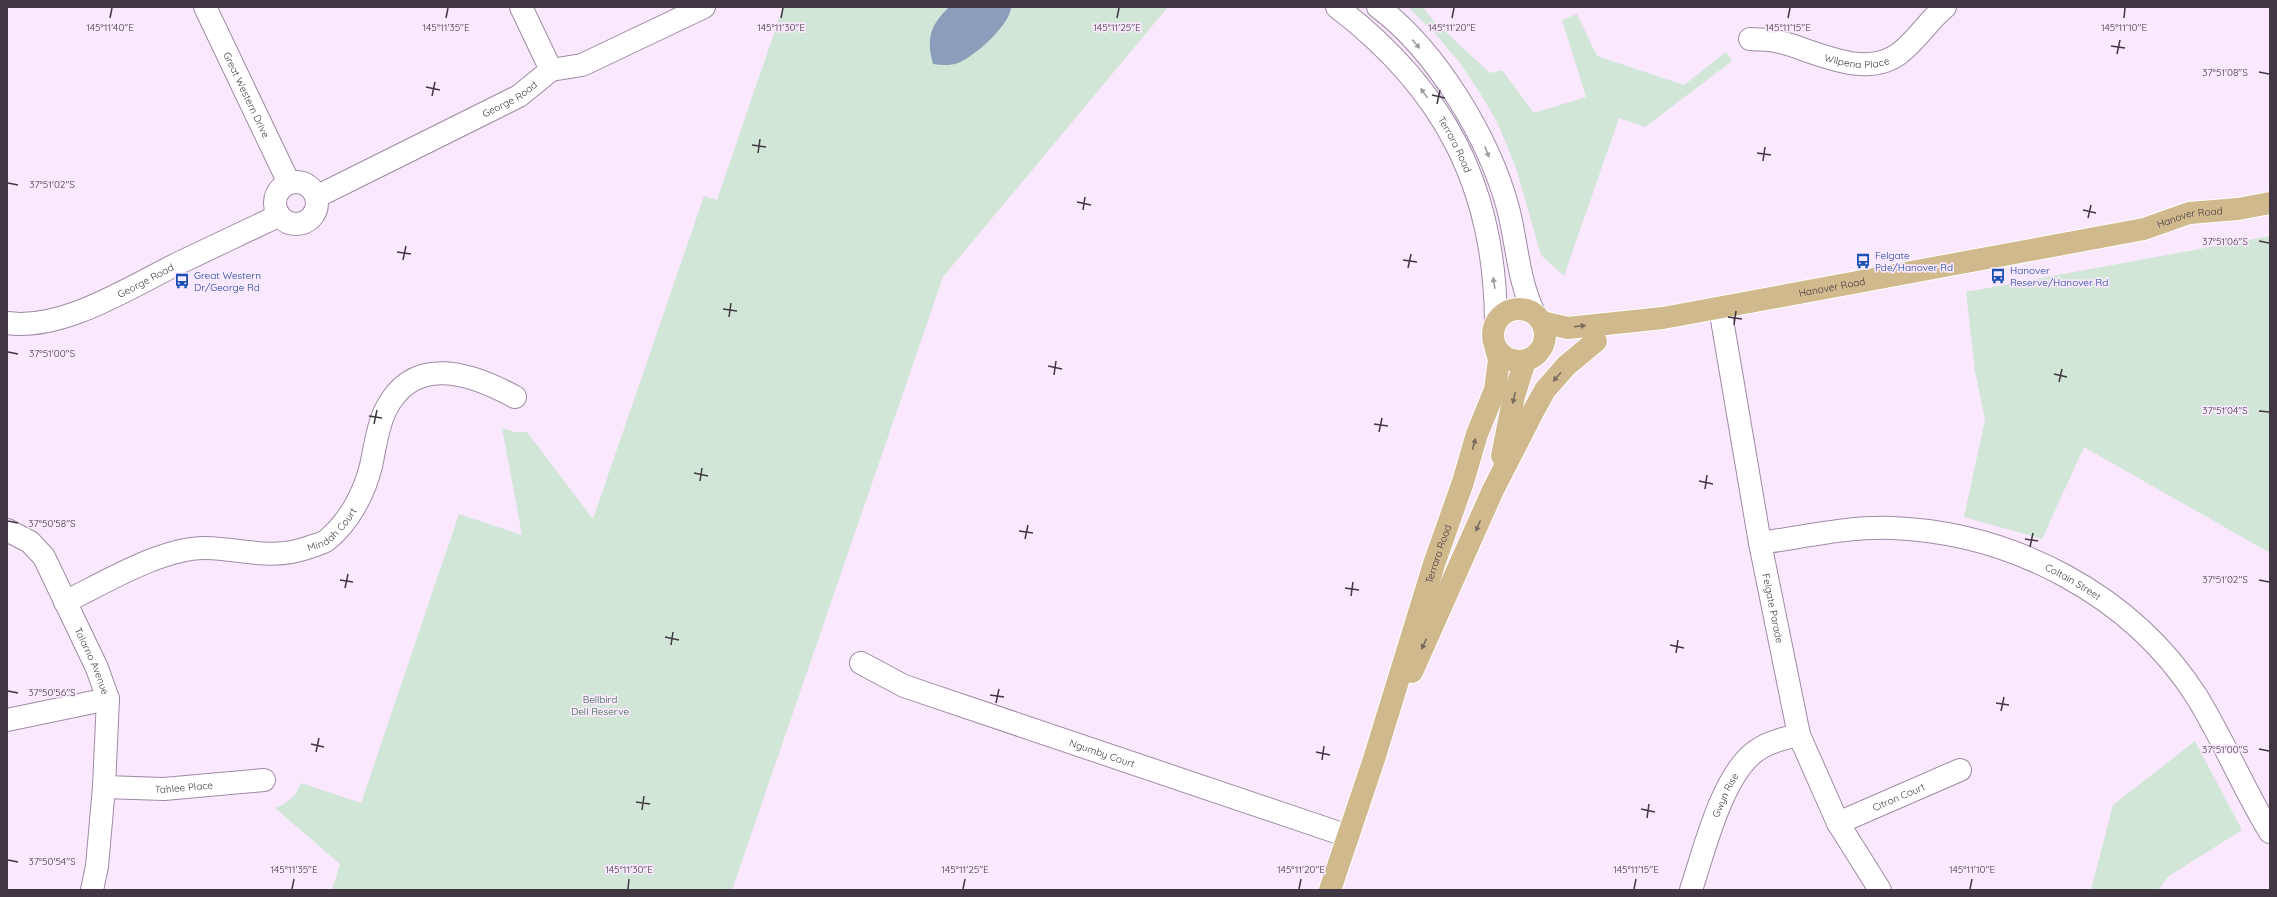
<svg xmlns="http://www.w3.org/2000/svg" width="2277" height="897" viewBox="0 0 2277 897" font-family="Quicksand,sans-serif">
  <style>
    .green { fill: #d1e6d7 }
    .water { fill: #8a9dba }
    .lines { fill: none; stroke-linecap: round; stroke-linejoin: round }
    .minor-casing { stroke: #9f8aa4; stroke-width: 24 }
    .major-casing { stroke: #fff; stroke-width: 24 }
    .minor { stroke: #fff; stroke-width: 22 }
    .major { stroke: #d0b98d; stroke-width: 22 }
    .oneway { fill: #a09ba0 }
    .oneway2 { fill: #7a6b60 }
    .ticks { fill: none; stroke: #403742; stroke-width: 1.5 }
    .labels { text-anchor: middle; dominant-baseline: central; stroke-width: 3.5; stroke-linejoin: round; paint-order: stroke }
    .street-label { font-size: 10px; fill: #403742; stroke: #fae8fe }
    .transit-label { font-size: 10px; fill: #164399; stroke: #fae8fe; text-anchor: start }
    .park-label { font-size: 10px; fill: #2e6342; stroke: #fae8fe }
    .ticks-label { font-size: 10px; text-anchor: middle; fill: #403742; stroke: #fae8fe; stroke-width: 3.5; stroke-linejoin: round; paint-order: stroke }
  </style>
  <rect width="100%" height="100%" fill="#fae8fe"/>
  <path class="green" d="M783,7H1168L943,277L732,890H332L340,864L275,808C288,803 296,796 301,783L361,803L459,514L522,535L502,428L515,432H527L593,519L704,196L717,200Z
    M1408,7H1423L1434,21L1490,73L1502,70L1534,113L1586,97L1562,20L1577,14L1597,56L1684,85L1726,52L1732,61L1645,127L1619,118L1564,276L1541,255L1516,168L1497,122L1480,93L1460,63L1437,36Z
    M2270,236V553L2084,447L2042,539L1964,517L1985,420L1975,371L1966,292Z
    M2195,741L2242,830L2169,876L2158,890H2091L2113,805Z"/>
  <path class="water" d="M949,7H1011C1011,24 974,57 958,63C950,66 941,65 933,64C926,38 930,26 949,7Z"/>
  <g class="lines">
    <g class="minor-casing">
      <g id="minor">
        <path id="s1" d="M205,7L289,183"/>
        <path d="M521,7L551,70"/>
        <path id="s2" d="M1337,7C1444,89 1495,186 1496,322"/>
        <path d="M1378,7C1436,50 1489,138 1508,208C1517,243 1518,280 1534,313"/>
        <path id="s3" d="M1750,39C1760,40 1771,39 1780,42C1816,51 1865,80 1900,53C1917,40 1928,21 1945,7"/>
        <circle cx="296" cy="203" r="21"/>
        <path id="s4" d="M316,197L519,96L551,70L582,65L704,7"/>
        <path id="s5" d="M1720,308L1760,543L1799,735L1838,823L1880,890"/>
        <path id="s6" d="M7,323C63,331 130,287 179,263C212,247 245,232 278,216"/>
        <path id="s7" d="M7,530L30,542L44,557L97,668L108,699L104,787L97,866L92,890"/>
        <path id="s8" d="M1760,543C1804,537 1849,526 1893,528C2013,533 2132,595 2197,697C2224,741 2243,788 2270,832"/>
        <path id="s9" d="M65,602C104,583 163,547 206,548C243,549 272,561 310,547C315,545 322,544 327,540C349,522 364,494 371,466C375,448 377,428 385,411C413,353 471,373 515,397"/>
        <path id="s10" d="M861,663L904,686L1348,836"/>
        <path d="M7,720L108,699"/>
        <path id="s11" d="M104,787L164,789L264,780"/>
        <path id="s12" d="M1838,823L1960,770"/>
        <path id="s13" d="M1691,890C1704,851 1722,775 1756,751C1768,742 1784,738 1799,735"/>
      </g>
    </g>
    <g class="major-casing">
      <g id="major">
        <circle cx="1519" cy="335" r="26"/>
        <path id="s14" d="M1542,322L1568,328L1663,318L2144,229L2189,213L2238,209L2270,203"/>
        <path d="M1502,456L1514,396L1525,361"/>
        <path d="M1412,672L1493,490L1534,410L1545,390L1566,366L1596,341"/>
        <path id="s15" d="M1330,890L1374,759L1434,564L1463,482L1477,434L1495,390L1499,360L1496,349"/>
      </g>
    </g>
    <use href="#minor" class="minor"/>
    <use href="#major" class="major"/>
  </g>
  <defs><path id="oneway-solid" d="M-6-.8H1V-3.2L6.5 0L1 3.2V.8H-6Z"/></defs>
  <g class="oneway">
    <use href="#oneway-solid" transform="translate(1416 44) rotate(49)"/>
    <use href="#oneway-solid" transform="translate(1424 93) rotate(-126)"/>
    <use href="#oneway-solid" transform="translate(1487 152) rotate(69)"/>
    <use href="#oneway-solid" transform="translate(1494 283) rotate(-99)"/>
  </g>
  <g class="oneway2">
    <use href="#oneway-solid" transform="translate(1580 326) rotate(-7)"/>
    <use href="#oneway-solid" transform="translate(1557 377) rotate(132)"/>
    <use href="#oneway-solid" transform="translate(1514 398) rotate(103)"/>
    <use href="#oneway-solid" transform="translate(1474 444) rotate(-74)"/>
    <use href="#oneway-solid" transform="translate(1478 526) rotate(113)"/>
    <use href="#oneway-solid" transform="translate(1424 644) rotate(115)"/>
  </g>
  <path class="ticks" d="M110,18L112,8M446,18L448,8M781,18L783,8M1117,18L1119,8M1452,18L1454,8M1788,18L1790,8M2124,18L2125,8M2111,46L2125,48M2117,54L2120,40M2259,72L2269,74M426,87L440,90M1432,95L1445,98M432,96L435,82M1437,104L1440,90M752,145L766,147M758,153L760,139M1757,153L1771,155M1763,161L1765,147M8,183L18,185M1077,202L1091,205M1083,210L1085,197M2083,210L2096,213M2088,218L2091,205M2259,241L2269,243M397,252L411,254M403,260L406,246M1403,260L1417,262M1408,268L1411,254M723,309L737,311M729,317L731,303M1728,317L1742,319M1734,325L1736,311M8,352L18,354M1048,366L1062,369M2054,374L2067,377M1054,375L1056,361M2059,382L2062,369M2259,411L2269,412M369,416L382,418M374,424L377,410M1374,424L1388,426M1379,432L1382,418M694,473L708,476M700,481L702,468M1699,481L1713,484M1705,489L1707,475M8,521L18,523M1019,531L1033,533M1025,539L1028,525M2025,539L2038,541M2030,547L2033,533M340,580L353,582M2259,580L2269,582M345,588L348,574M1345,588L1359,590M1351,596L1353,582M665,637L679,640M671,645L673,632M1670,645L1684,648M1676,653L1678,640M8,691L18,693M990,695L1004,697M996,703L999,689M1996,703L2009,705M2001,711L2004,697M311,744L324,747M2259,749L2269,751M316,752L319,738M1316,752L1330,755M1322,760L1324,746M636,802L650,804M1641,809L1655,812M642,810L644,796M1647,818L1649,804M8,860L18,862M292,889L294,879M628,889L629,879M963,889L965,879M1299,889L1301,879M1634,889L1636,879M1970,889L1972,879"/>
  <defs>
    <g id="bus-bare" transform="scale(1.2)"><path d="M-5-6H5V4H4V6H2V4H-2V6H-4V4H-5ZM-3.5-4V0h7V-4ZM-3.5 1.2v1.5H-2V1.2ZM2 1.2v1.5H3.5V1.2Z" fill="#1a4fb4" stroke="#fae8fe" stroke-width="2.5" paint-order="stroke"/></g>
  </defs>
  <g fill-rule="evenodd">
    <use href="#bus-bare" x="1863" y="261"/>
    <use href="#bus-bare" x="1998" y="276"/>
    <use href="#bus-bare" x="182" y="281"/>
  </g>
  <g class="labels">
    <g class="street-label">
      <text stroke="none"><textPath href="#s3" startOffset="110">Wilpena Place</textPath></text>
      <text stroke="none"><textPath href="#s1" startOffset="97">Great Western Drive</textPath></text>
      <text stroke="none"><textPath href="#s4" startOffset="217">George Road</textPath></text>
      <text stroke="none"><textPath href="#s2" startOffset="183">Terrara Road</textPath></text>
      <text stroke="none"><textPath href="#s14" startOffset="659">Hanover Road</textPath></text>
      <text stroke="none"><textPath href="#s6" startOffset="147">George Road</textPath></text>
      <text stroke="none"><textPath href="#s14" startOffset="294">Hanover Road</textPath></text>
      <text stroke="none"><textPath href="#s9" startOffset="286">Mindah Court</textPath></text>
      <text stroke="none"><textPath href="#s15" startOffset="353">Terrara Road</textPath></text>
      <text stroke="none"><textPath href="#s8" startOffset="324">Coltain Street</textPath></text>
      <text stroke="none"><textPath href="#s5" startOffset="305">Felgate Parade</textPath></text>
      <text stroke="none"><textPath href="#s7" startOffset="161">Talarno Avenue</textPath></text>
      <text stroke="none"><textPath href="#s10" startOffset="258">Ngumby Court</textPath></text>
      <text stroke="none"><textPath href="#s11" startOffset="80">Tahlee Place</textPath></text>
      <text stroke="none"><textPath href="#s13" startOffset="101">Gwyn Rise</textPath></text>
      <text stroke="none"><textPath href="#s12" startOffset="66">Citron Court</textPath></text>
    </g>
    <g class="transit-label">
      <text x="1875" y="255">Felgate<tspan x="1875" dy="12">Pde/Hanover Rd</tspan></text>
      <text x="2010" y="270">Hanover<tspan x="2010" dy="12">Reserve/Hanover Rd</tspan></text>
      <text x="194" y="275">Great Western<tspan x="194" dy="12">Dr/George Rd</tspan></text>
    </g>
    <g class="park-label">
      <text x="600" y="699">Bellbird<tspan x="600" dy="12">Dell Reserve</tspan></text>
    </g>
  </g>
  <g class="ticks-label">
    <text x="446" y="31">145°11'35"E</text>
    <text x="781" y="31">145°11'30"E</text>
    <text x="1117" y="31">145°11'25"E</text>
    <text x="1452" y="31">145°11'20"E</text>
    <text x="1788" y="31">145°11'15"E</text>
    <text x="2124" y="31">145°11'10"E</text>
    <text x="110" y="31">145°11'40"E</text>
    <text x="2225" y="76">37°51'08"S</text>
    <text x="52" y="188">37°51'02"S</text>
    <text x="2225" y="245">37°51'06"S</text>
    <text x="52" y="357">37°51'00"S</text>
    <text x="2225" y="414">37°51'04"S</text>
    <text x="52" y="527">37°50'58"S</text>
    <text x="2225" y="583">37°51'02"S</text>
    <text x="52" y="696">37°50'56"S</text>
    <text x="2225" y="753">37°51'00"S</text>
    <text x="52" y="865">37°50'54"S</text>
    <text x="294" y="873">145°11'35"E</text>
    <text x="629" y="873">145°11'30"E</text>
    <text x="965" y="873">145°11'25"E</text>
    <text x="1301" y="873">145°11'20"E</text>
    <text x="1636" y="873">145°11'15"E</text>
    <text x="1972" y="873">145°11'10"E</text>
  </g>
  <rect width="2277" height="897" fill="none" stroke="#403742" stroke-width="16"/>
</svg>
